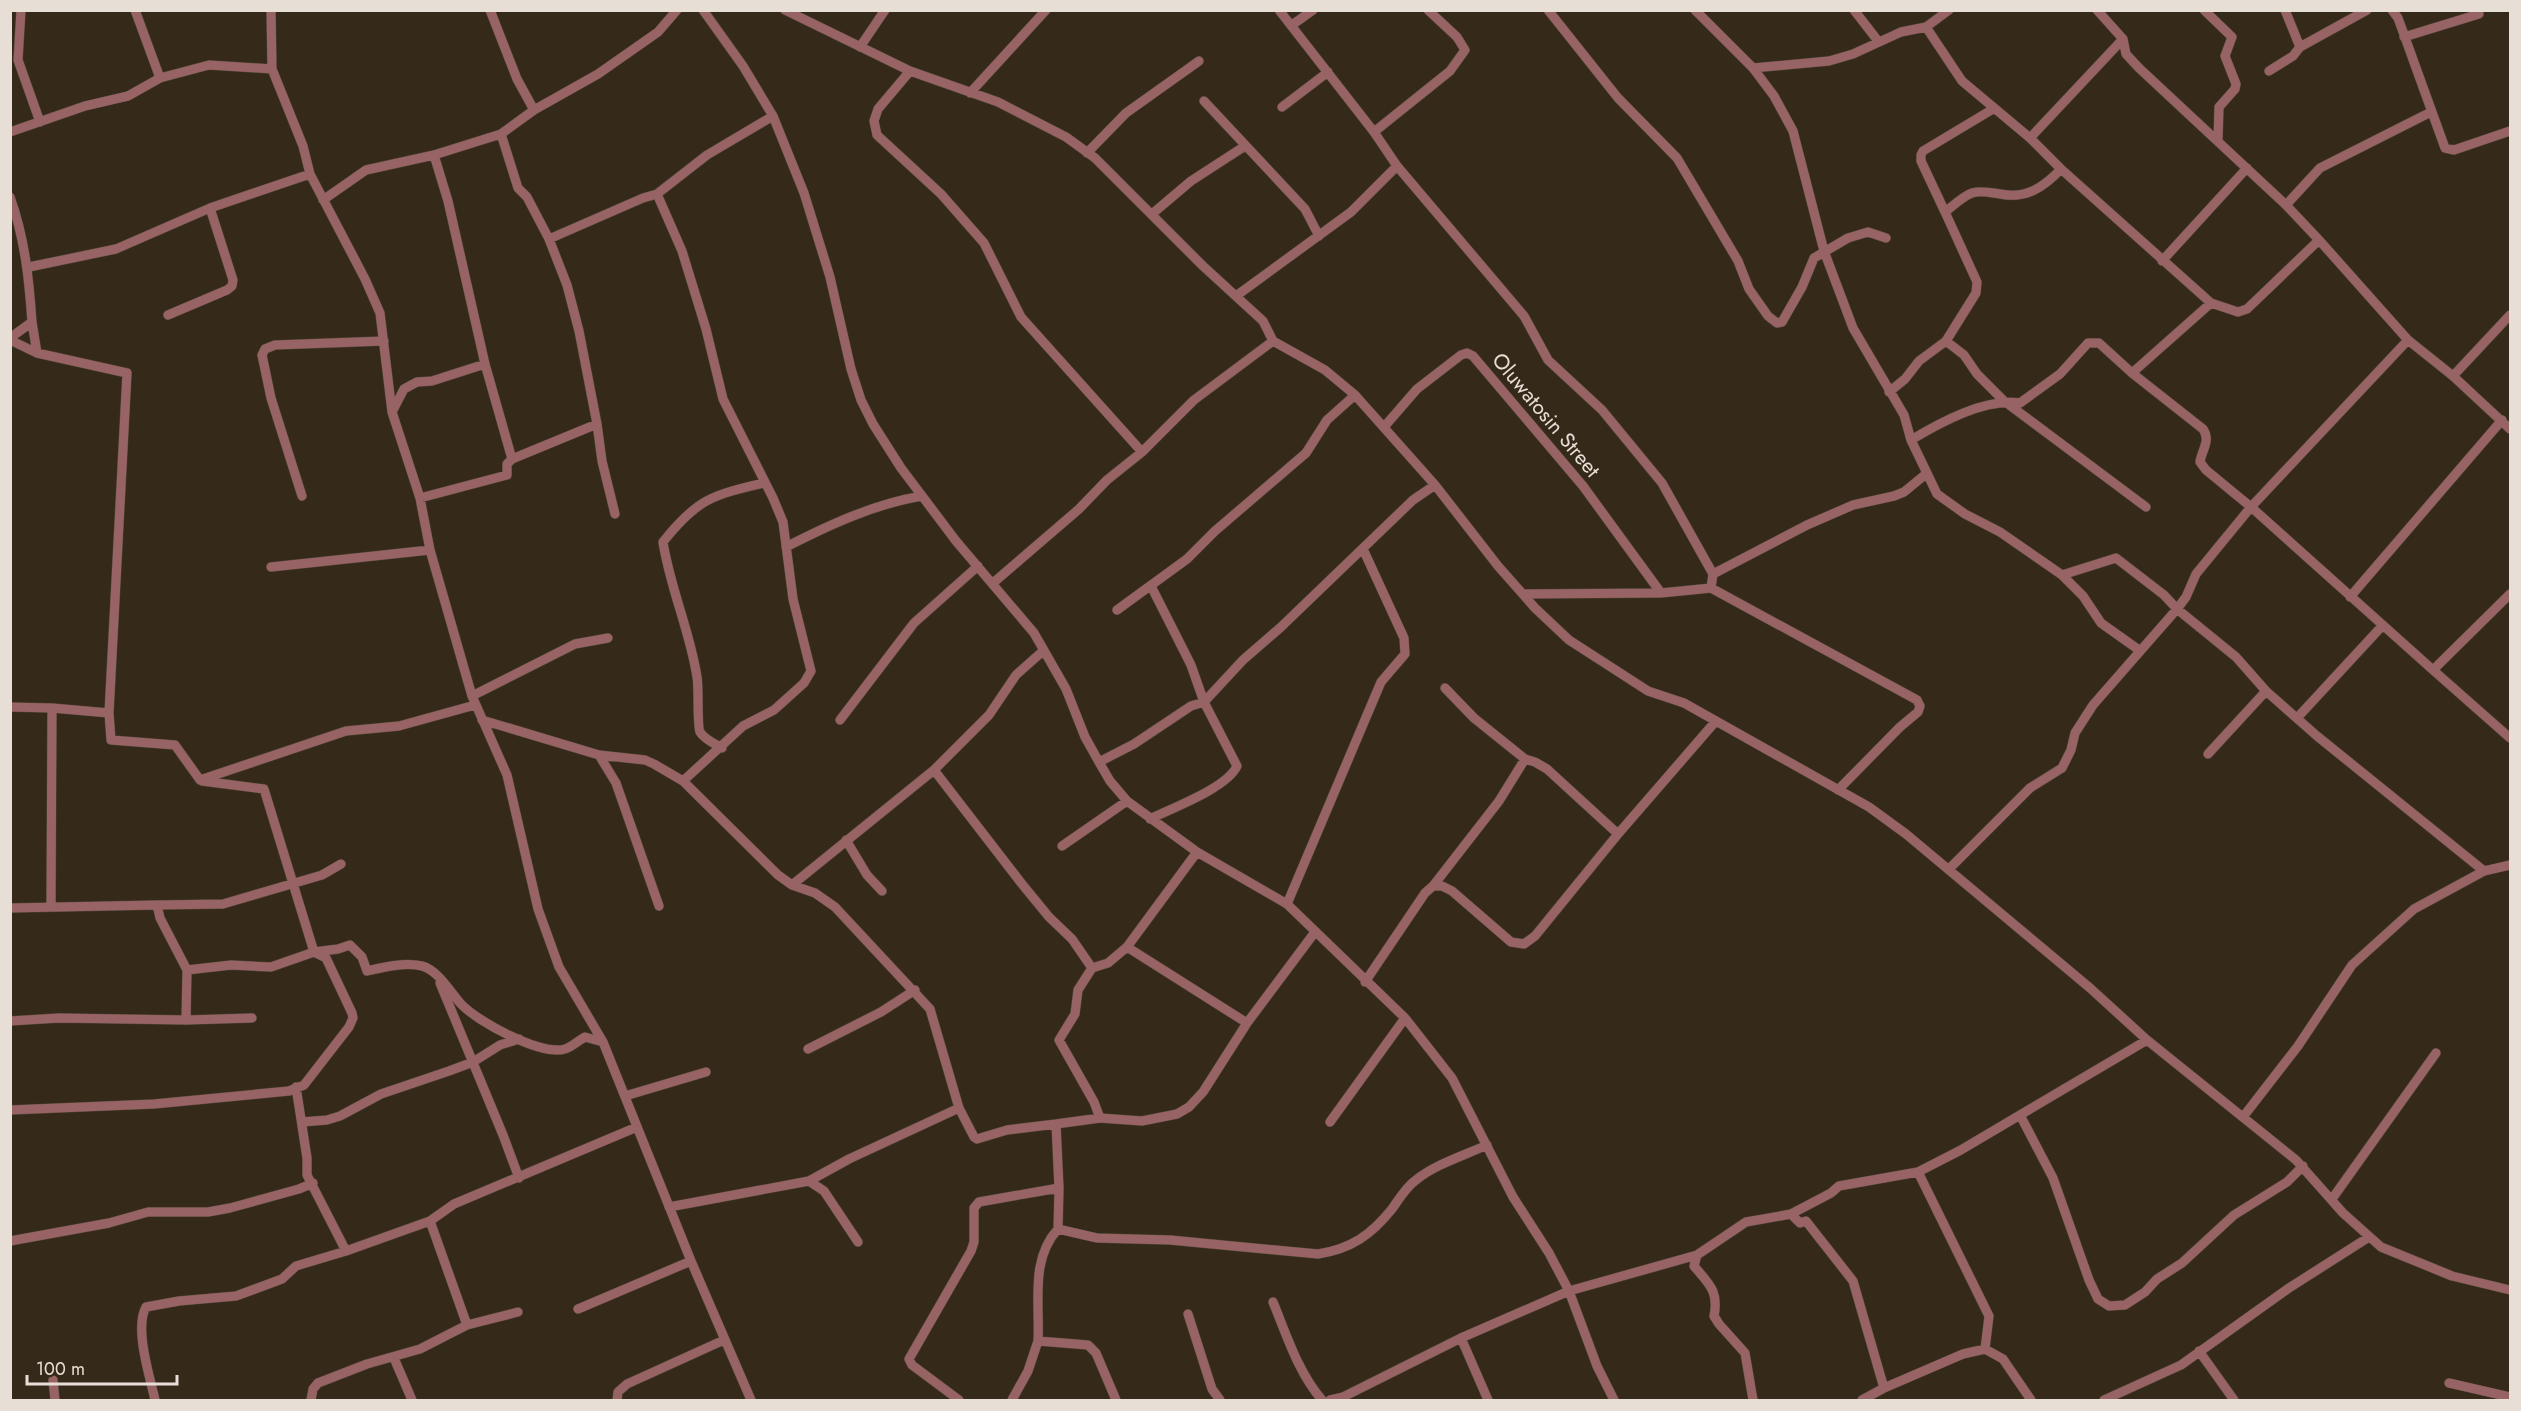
<svg xmlns="http://www.w3.org/2000/svg" width="2521" height="1411" viewBox="0 0 2521 1411" font-family="Jost,sans-serif">
  <style>
    .lines { fill: none; stroke-linecap: round; stroke-linejoin: round }
    .minor-casing { stroke: #514637; stroke-width: 10 }
    .minor { stroke: #986365; stroke-width: 9 }
    .labels { text-anchor: middle; dominant-baseline: central; stroke-width: 4.5; stroke-linejoin: round; paint-order: stroke }
    .street-label { font-size: 21px; fill: #e7dfd5; stroke: #352919 }
  </style>
  <rect width="100%" height="100%" fill="#352919"/>
  <g class="lines">
    <g class="minor-casing">
      <path id="minor" d="M21,10L18,60L40,122
        M135,10L160,78
        M271,10L272,69L303,146L310,174L365,279L380,313L392,412L420,498L430,550L472,696L507,775L538,909L559,967L603,1042L691,1261L751,1400
        M490,10L517,79L534,110
        M703,10L743,66L773,116L804,193L830,277L851,369L861,400L873,424L901,468L956,541L1034,633L1066,689L1085,737L1099,762L1110,781L1127,801L1197,852L1287,904L1405,1018L1452,1078L1513,1197L1549,1253L1569,1291L1597,1366L1614,1400
        M785,10L910,71L998,102L1066,137L1095,158L1203,266L1263,321L1273,341L1325,370L1355,395L1435,485L1498,566L1535,608L1569,640L1648,691L1684,703L1869,807L1906,834L2090,988L2147,1040L2296,1160L2343,1213L2381,1247L2452,1276L2510,1290
        M1279,10L1374,132L1397,166L1524,316L1548,360L1602,410L1662,483L1713,574L1711,588
        M1548,10L1618,98L1677,158L1738,261L1749,289L1768,316L1777,323L1782,322L1802,287L1814,258L1848,238L1868,232L1886,238
        M1695,10L1753,68L1774,96L1793,131L1824,251L1853,328L1904,415L1911,440L1937,494L1965,514L2000,532L2062,575L2083,596L2101,623L2139,650
        M1854,10L1878,41
        M2097,10L2123,39L2126,54L2139,68L2286,205L2319,240L2408,340L2453,376L2510,429
        M2204,10L2232,37L2225,56L2236,84L2235,89L2219,107L2218,140
        M2392,10L2398,18L2445,148L2454,150L2510,131
        M1292,25L1313,10
        M1926,27L1962,81L2030,138L2061,169L2211,303
        M2404,37L2479,14
        M860,47L885,10
        M2300,47L2367,10
        M1753,68L1829,61L1853,54L1901,32L1926,27L1949,10
        M910,71L878,109L874,121L877,135L941,194L984,243L1021,317L1142,452L1194,400L1273,341
        M2269,71L2293,56L2300,47L2285,10
        M970,93L1046,10
        M1204,101L1305,209L1319,236
        M1282,107L1328,72
        M10,132L85,106L128,96L160,78L209,65L272,69
        M1374,132L1450,71L1465,50L1457,37L1428,10
        M501,134L518,188L527,197L549,239L567,285L579,331L597,424L602,461L615,514
        M2030,138L2123,39
        M1087,153L1126,113L1199,61
        M434,155L448,201L485,364L512,459
        M2061,169C2043,188 2026,199 2000,194C1991,193 1981,190 1972,193C1963,196 1953,206 1945,212L1977,282L1976,293L1946,341L1964,355L1977,374L2004,401L2146,507
        M657,194L682,251L706,329L723,399L773,498L783,522L793,599L811,671L804,683L774,710L743,726L683,781
        M10,197C25,239 29,279 32,322L10,338
        M323,200L366,170L434,155L501,134L534,110L598,74L658,32L677,10
        M2286,205L2320,168L2431,112
        M1945,212L1921,161V155L1923,151L1993,109
        M1152,214L1191,181L1245,146
        M549,239L643,198L657,194L707,155L773,116
        M2162,261L2247,168
        M29,267L116,249L210,208L310,174
        M1236,296L1351,212L1397,166
        M168,315L227,290L232,286L233,280L210,208
        M32,322L37,353
        M10,340L37,353L127,373L109,713L111,740L175,745L200,780L346,731L399,726L475,705
        M2132,373L2211,303L2238,312L2247,309L2319,240
        M2453,376L2510,315
        M1889,392L1905,379L1919,361L1946,341
        M392,412L404,389L417,382L432,381L485,364
        M1384,427L1417,389L1461,355L1467,353L1473,356L1583,486L1661,593
        M1911,440C1941,422 1985,398 2020,403L2060,374L2088,343H2099L2132,373L2203,429C2211,441 2202,449 2200,462L2206,470L2251,507L2433,670
        M302,496L271,398L262,355L265,349L275,345L384,341
        M420,498L507,475V464L512,459L597,424
        M786,547C829,525 874,504 922,496
        M271,567L430,550
        M1713,574L1807,525L1853,505L1894,496L1904,492L1926,474
        M2062,575L2116,558L2164,595L2177,609L2236,657L2266,691L2317,736L2484,871
        M993,583L1079,509L1107,480L1142,452
        M1524,594L1661,593L1711,588L1917,700L1920,706L1918,712L1900,727L1838,790
        M2510,594L2433,670L2510,738
        M2350,597L2502,420
        M1117,610L1187,559L1215,531L1306,453L1327,420L1355,395
        M1043,651L1016,675L989,715L934,770L1022,884L1049,917L1072,939L1092,968
        M1445,688L1474,718L1525,759L1535,762L1547,769L1618,834
        M472,696L575,644L608,638
        M10,707L52,708L109,713
        M2297,718L2383,625
        M482,720L599,755L645,760L654,764L683,781L778,875L792,885L815,893L835,907L930,1009L959,1108L974,1137L977,1139L1007,1130L1056,1124L1059,1188L1058,1229C1030,1259 1040,1303 1038,1341
        M840,720L914,623L978,566
        M722,748C715,744 704,739 700,732C697,727 699,687 697,677C690,631 670,588 663,542C697,499 712,495 764,483
        M2208,754L2266,691
        M599,755L616,783L659,906
        M1099,762L1134,744L1191,706L1204,702L1243,660L1281,627L1413,500L1435,485
        M1150,819C1172,808 1227,788 1237,766L1204,702L1191,665L1151,586
        M846,840L867,875L882,891
        M1062,846L1127,801
        M1949,869L2030,788L2062,768L2071,750L2075,733L2093,705L2177,609L2186,597L2196,574L2251,507L2408,340
        M792,885L934,770
        M1433,886L1499,801L1525,759
        M1287,904L1381,682L1405,654L1404,638L1363,549
        M51,905L52,708
        M157,905L223,904L322,875L341,864
        M10,908L157,905L160,918L187,970L186,1020L59,1018L10,1021
        M1127,947L1197,852
        M187,970L231,965L271,967L314,952L338,949L350,945L362,957L367,971C384,967 405,962 422,966C438,970 451,993 461,1004C478,1022 541,1056 565,1049C572,1047 579,1040 585,1037L603,1042
        M1365,982L1425,893L1433,886H1442L1452,891L1511,942L1524,944L1535,936L1618,834L1715,722
        M440,983L503,1135L519,1178
        M186,1020L252,1018
        M808,1049L881,1012L915,990
        M296,1087L307,1158V1175L346,1251
        M625,1096L706,1072
        M10,1110L154,1104L289,1091L304,1085L349,1027L353,1018L352,1013L326,958L314,952L264,789L202,781
        M2020,1115L2053,1178L2089,1280L2098,1299L2109,1306L2125,1305L2145,1292L2157,1279L2182,1263L2234,1215L2287,1182L2303,1166
        M2243,1117L2298,1046L2352,965L2414,909L2484,871L2510,865
        M1100,1118L1094,1102L1059,1040L1075,1014L1078,990L1092,968L1108,963L1127,947L1247,1023
        M302,1122L327,1120L340,1116L381,1094L449,1071L473,1062L500,1045L519,1039
        M1330,1122L1405,1018
        M1056,1124L1100,1118L1142,1121L1177,1114L1189,1107L1203,1092L1247,1023L1315,932
        M1918,1172L1989,1316L1985,1349
        M809,1181L824,1191L858,1242
        M2332,1199L2436,1053
        M669,1207L809,1181L849,1159L959,1108
        M1791,1214L1800,1223L1806,1221L1853,1281L1884,1388
        M1058,1229L1097,1238L1170,1240L1318,1254C1351,1249 1371,1235 1392,1209C1399,1199 1406,1187 1416,1180C1436,1164 1463,1156 1487,1145
        M10,1241L109,1223L148,1212H208L230,1208L299,1189L313,1183
        M1697,1255L1694,1266C1709,1284 1719,1291 1714,1316L1719,1324L1745,1353L1753,1400
        M1273,1302C1287,1336 1298,1372 1322,1400
        M578,1309L691,1261
        M1188,1314L1212,1389L1220,1400
        M467,1325L518,1312
        M1461,1338L1488,1400
        M2199,1351L2234,1400
        M394,1358L412,1400
        M53,1380L55,1400
        M2449,1383L2510,1397
        M155,1400C150,1377 134,1328 146,1307L179,1301L236,1296L282,1279L296,1266L346,1251L430,1221L454,1204L637,1127
        M311,1400L313,1389L318,1383L367,1364L420,1349L467,1325L430,1221
        M617,1400L618,1392L627,1384L724,1340
        M959,1400L912,1365L909,1359L971,1251L974,1242V1208L979,1202L1059,1188
        M1012,1400L1028,1371L1038,1341L1088,1345L1096,1353L1116,1400
        M1330,1400L1343,1397L1461,1338L1569,1291L1697,1255L1746,1222L1791,1214L1831,1193L1839,1186L1918,1172L1959,1151L2147,1040
        M1862,1400L1884,1388L1963,1354L1985,1349L2003,1359L2031,1400
        M2104,1400L2181,1365L2289,1288L2369,1237"/>
    </g>
    <use href="#minor" class="minor"/>
  </g>
  <g class="labels">
    <g class="street-label">
      <text transform="translate(1546 415) rotate(50)">Oluwatosin Street</text>
    </g>
  </g>
  <rect width="2521" height="1411" fill="none" stroke="#e7dfd5" stroke-width="24"/>
  <path d="M27 1375v9h150v-9" fill="none" stroke="#e7dfd5" stroke-width="3"/>
  <text x="36" y="1375" font-size="18" fill="#e7dfd5" stroke="#352919" stroke-width="4.5" paint-order="stroke">100 m</text>
</svg>
